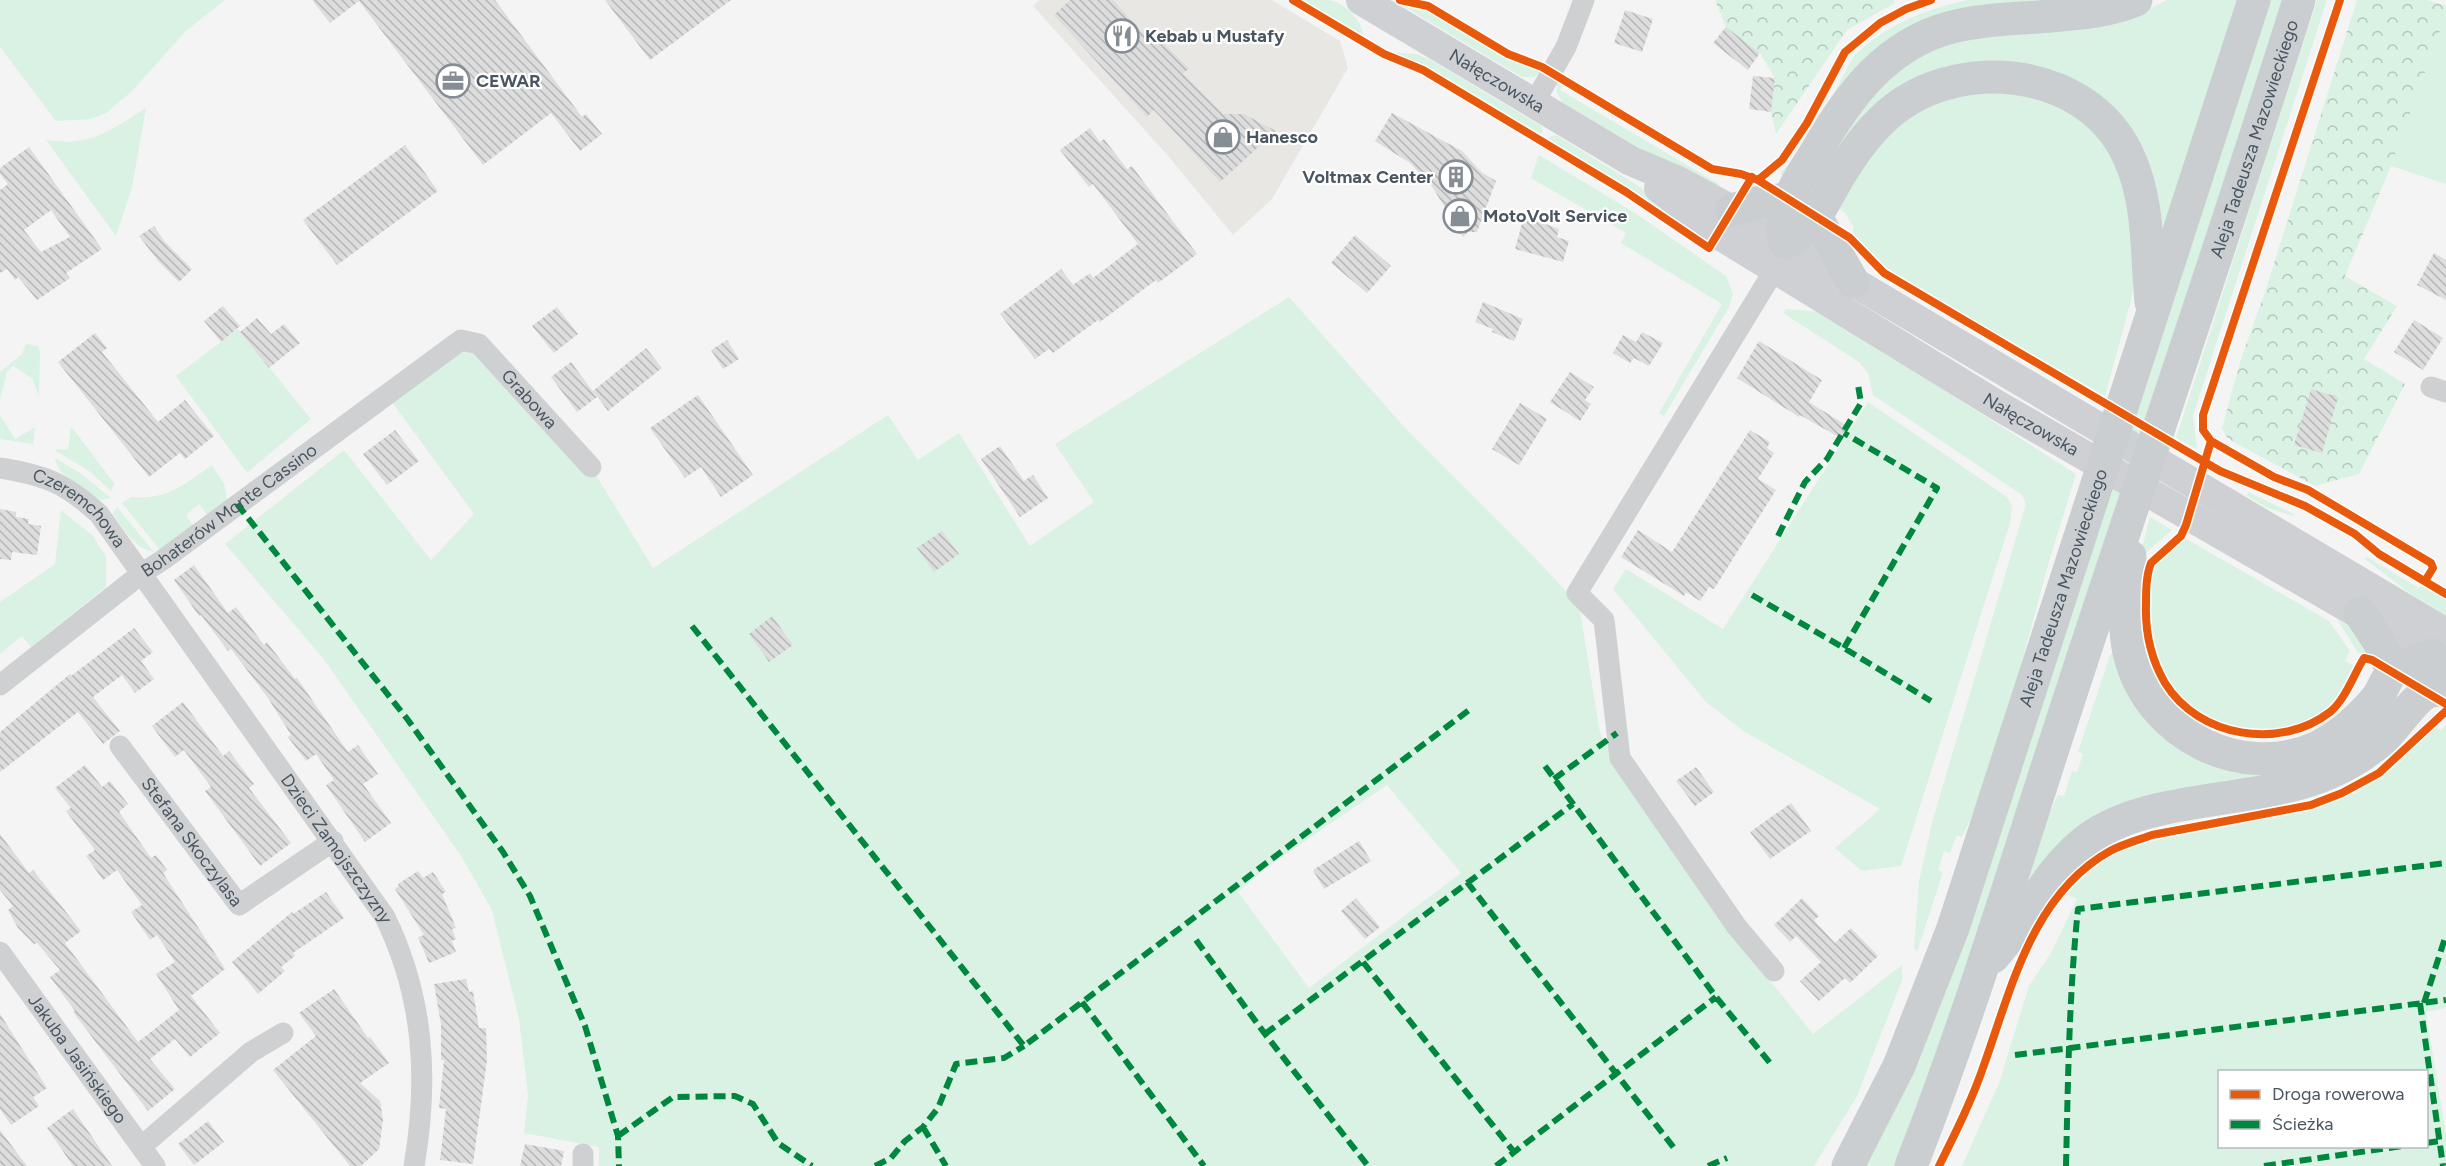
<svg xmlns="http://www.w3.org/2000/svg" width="2446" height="1166" viewBox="0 0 2446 1166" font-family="Figtree,sans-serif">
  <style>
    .commercial { fill: #e8e7e3 }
    .green { fill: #d9f2e3; fill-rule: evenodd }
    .forest { fill: url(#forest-crowns) }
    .building { fill: url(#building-back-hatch); fill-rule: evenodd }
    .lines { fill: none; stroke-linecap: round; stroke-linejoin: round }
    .street { stroke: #ced0d2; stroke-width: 21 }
    .secondary { stroke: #ced0d4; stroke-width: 30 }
    .primary { stroke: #caced1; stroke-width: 33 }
    .quiet { stroke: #00873e; stroke-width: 6; stroke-dasharray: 12 6; stroke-linecap: butt }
    .cycleway-casing { stroke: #fff; stroke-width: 11 }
    .cycleway { stroke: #e8590c; stroke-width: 8 }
    .labels { text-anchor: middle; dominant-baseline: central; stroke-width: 4.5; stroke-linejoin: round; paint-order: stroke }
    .poi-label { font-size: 18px; font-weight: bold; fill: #4a5661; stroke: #fff; text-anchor: start }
    .street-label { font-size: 18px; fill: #4a5661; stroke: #fff }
  </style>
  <defs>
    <pattern id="forest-crowns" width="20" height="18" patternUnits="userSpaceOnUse" patternTransform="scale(1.5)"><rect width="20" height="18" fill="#d9f2e3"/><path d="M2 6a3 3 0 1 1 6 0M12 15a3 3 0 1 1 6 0" fill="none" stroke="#b2c7bb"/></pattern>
    <pattern id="building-back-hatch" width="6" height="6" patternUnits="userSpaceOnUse" patternTransform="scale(1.5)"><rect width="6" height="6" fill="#ddddde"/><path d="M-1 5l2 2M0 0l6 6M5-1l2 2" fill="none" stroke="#b5b6b7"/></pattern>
  </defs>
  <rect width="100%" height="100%" fill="#f4f4f4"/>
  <path class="commercial" d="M1039,0H1272L1340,41L1348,68L1272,199L1233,235L1169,157L1033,6Z"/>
  <path class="green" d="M0,0H225L186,31L131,92L106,113L91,119L56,121L0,47Z
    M1298,0C1308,0 1319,0 1328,0C1346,3 1361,19 1364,37L1350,31Z
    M1967,0H2095L1951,16L1785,177L1780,173C1812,142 1831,97 1853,57C1886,25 1923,10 1967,0Z
    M2167,0H2242L2163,248L2134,144L1970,65L1815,195L1809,191L1855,117L1885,78L1943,42L2143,12Z
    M2267,0H2284L2040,756L1897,1166H1861Z
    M2317,0H2327L2193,416L2197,449L2176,438Z
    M1403,6L1428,10L1507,57L1541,72L1534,77H1522Z
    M2446,14V184L2391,166Z
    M1389,52L1416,54L1431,60L1541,126L1543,131L1540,136L1417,63L1400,58Z
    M1557,81L1563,85L1560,90L1719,184L1715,190L1668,165L1563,103L1557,93Z
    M2024,90L2090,125L2123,172L2136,270L2131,301L2105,396L1885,270L1851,235L1854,228L1845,213L1838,208V204L1893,127L1945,95Z
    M146,108L132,187L116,236L46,140C91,147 109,131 146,108Z
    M1556,135L1637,185L1694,227L1690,233L1633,192L1548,141L1551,136Z
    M1539,155L1635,213L1726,276L1733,294L1729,307L1664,416L1659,413L1722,304L1621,243L1626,233L1531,178Z
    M1289,297L1407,430L1535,558L1579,605L1600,733L1639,803L1730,931L1813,1034L1902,965V980L1857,1096L1814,1166H599V1147L524,1133L528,1095L519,1019L492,910L461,856L323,658L225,544L344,450L431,560L474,514L386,394L461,340L591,467L653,568L650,570L888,415L918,460L959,433L1030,546L1094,502L1055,444ZM1387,785L1461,873L1309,988L1238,892L1267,867Z
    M1786,309L1821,312L2076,474L2048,565L1991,775L1962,837L1957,835L1950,853L1944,851L1938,870L1943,872L1917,952L1914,948L1919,881L1933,819L2026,504L2022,495L1873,395L1868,373L1859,362L1783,313Z
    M238,329L311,419L247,473L176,376Z
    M26,344L38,346L40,353L39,396L32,378L13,366L7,372L0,400V372L22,354Z
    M1868,402L2007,497L2012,506L2010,523L1901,866L1862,871L1835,848L1880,809L1745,732L1706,702L1613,589L1626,569L1723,629Z
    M0,415L15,439L35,427L33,444L0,439Z
    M71,426L114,483L111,491L89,471L56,451V449L68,450Z
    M55,458L80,473L111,498L99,500C85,488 57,477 55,458Z
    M212,465L224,484L228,503L210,519L199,504L186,515L196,530L160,550L122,503L131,497C168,500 183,485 212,465Z
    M2248,492L2294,514L2293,516L2268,508L2247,496Z
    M117,507L154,552C135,549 123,529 113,514Z
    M61,510L93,536L106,557V587L31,647L22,636L0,654V602L55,564Z
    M2150,517L2172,530L2139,559Z
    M2183,537L2329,621L2350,651L2345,661L2355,666C2347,679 2341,695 2331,706C2323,715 2308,722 2296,726C2239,745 2178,714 2157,660C2145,629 2148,596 2153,564Z
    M2367,557L2419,588L2423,583L2446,597V615L2411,594L2365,559Z
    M2337,619L2355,629L2367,654L2362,655L2358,653Z
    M2116,649L2120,665L2251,768L2395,694L2401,698L2323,763L2166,798L2023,890L2036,843L2058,795L2064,796L2072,771L2077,772L2083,754L2078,752L2110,655Z
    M2446,725V1008L2426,1012L2446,1135V1166H1962L1999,1083L2029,986L2051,953L2077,899L2066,894L2090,870L2117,853L2138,845L2169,837L2286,815L2321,806L2354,794L2401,761L2435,726L2441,730ZM2220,1072H2426V1146H2220Z"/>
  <path class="forest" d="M1715,0H1894L1895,3L1847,30L1776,134L1771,112L1775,78L1760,53L1726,27Z
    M2357,0H2428L2446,6V14L2391,166L2345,276L2397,306L2364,359L2405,384L2359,474L2315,486L2232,441L2226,436L2222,428L2241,359L2266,289Z"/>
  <path class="building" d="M312,0H495L582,117L586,114L602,134L580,151L551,113L483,165L359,1L330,23Z
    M605,0H731L650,60Z
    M1070,0H1113L1152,43L1159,39L1189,68L1183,74L1223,114H1244L1276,131L1220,182L1154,110L1147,117L1054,15Z
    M1625,10L1653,19L1642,52L1614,43Z
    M1726,27L1760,53L1748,70L1713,43Z
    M1753,76L1775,78L1771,112L1749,109Z
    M1392,113L1462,151L1481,172L1496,181L1477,232H1468L1463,237L1431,185L1410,163L1375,141Z
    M1090,128L1100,142L1104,139L1127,169L1132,166L1197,254L1158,283L1156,280L1100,322L1098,320L1053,353L1049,349L1035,359L1000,314L1061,269L1073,285L1090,273L1093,278L1138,244L1093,184L1089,187L1060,150Z
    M405,145L438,191L337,265L303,220Z
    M29,147L102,249L66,273L70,278L37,300L18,277L15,280L7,269L0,273V190L8,184L0,174V168ZM51,210L70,237L41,252L24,230Z
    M1524,216L1559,229L1557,237L1569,241L1563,262L1515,249Z
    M154,226L165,242L192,269L179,282L158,261L139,236Z
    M1355,235L1391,266L1367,293L1331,263Z
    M2434,253L2446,260V300L2417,285Z
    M1483,302L1523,319L1514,341L1492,332L1493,329L1475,322Z
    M223,306L240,326L221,342L204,321Z
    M557,307L578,334L554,353L532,326Z
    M257,318L271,334L284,324L300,343L269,368L240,332Z
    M2414,320L2443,338L2423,370L2394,352Z
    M1642,332L1663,343L1649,366L1634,358L1630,363L1613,353L1623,335L1636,342Z
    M95,333L107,348L102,352L158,422L185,400L214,436L185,459L180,453L149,477L58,362Z
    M727,340L739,359L723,369L711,350Z
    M1759,341L1822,380L1809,402L1849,427L1842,439L1800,415L1799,417L1737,378Z
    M646,348L662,368L608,411L593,391Z
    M571,362L597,397L577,412L551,377Z
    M1570,372L1594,387L1585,400L1591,404L1580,421L1550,402Z
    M2311,389L2338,397L2322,453L2294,445Z
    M698,395L753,475L721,497L701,467L685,478L650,428Z
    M1520,403L1547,419L1519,465L1492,449Z
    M395,430L419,461L387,485L363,454Z
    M1750,430L1770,442L1767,448L1774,453L1758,479L1776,490L1714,589L1709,587L1700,601L1686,592L1684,596L1621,557L1638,530L1672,552Z
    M1000,446L1024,481L1033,475L1048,498L1020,517L981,459Z
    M0,509L16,512V517L29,519L28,524L41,526L37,555L12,552L11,560L0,559Z
    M942,531L959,554L934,572L917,548Z
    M194,565L228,613L236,607L264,645L267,642L295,679L297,678L348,752L358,745L378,774L363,784L391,823L365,842L326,785L334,780L316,754L306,761L288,737L291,735L268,698L231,649L228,651L201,615L199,616L174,580Z
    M772,616L793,645L769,662L749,634Z
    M134,628L153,652L141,661L154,679L135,693L122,675L93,697L120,731L103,744L78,712L0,772V732L70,674L71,676Z
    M183,702L223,756L229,751L254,784L249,788L291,843L260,866L205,791L211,787L184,750L175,757L152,726Z
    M85,765L102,787L110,781L128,804L119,812L151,858L156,855L167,870L163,873L225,969L191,996L220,1033L190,1057L175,1039L150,1059L175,1089L148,1111L73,1012L75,1011L50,977L60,970L37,943L34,944L18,928L8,910L13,906L0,890V834L29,873L33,870L81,931L65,943L138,1042L179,1010L156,974L175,962L157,935L150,940L131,912L142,905L117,870L103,880L86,856L95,850L66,811L71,808L55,788Z
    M1696,767L1714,792L1695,806L1676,781Z
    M1791,803L1811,831L1770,859L1750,832Z
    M1359,841L1371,861L1324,889L1313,870Z
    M418,871L423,878L433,872L446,892L442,894L456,928L452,929L456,939L452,941L456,952L429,963L418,937L424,935L395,889L399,886L398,884Z
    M326,892L344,918L293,953L295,956L281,967L285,971L258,994L232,962L292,912L293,914Z
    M1356,898L1380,927L1365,939L1341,911Z
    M1802,898L1819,916L1814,920L1835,943L1851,928L1878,956L1850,983L1845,978L1819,1001L1800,981L1821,962L1796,936L1790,942L1774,925Z
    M466,979L469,992L473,991L479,1028H486L487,1060L473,1164L440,1160L446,1109L439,1108L444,1060H441V1024L434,984Z
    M334,989L368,1038L370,1037L389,1063L360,1083L380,1101L383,1120L379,1149L361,1166H350L273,1070L316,1036L299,1013Z
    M0,1014L47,1088L33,1097L39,1106L11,1125L0,1109Z
    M73,1109L112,1166H73L47,1128Z
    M208,1121L224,1142L194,1165L178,1144Z
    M0,1130L27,1166H0Z
    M525,1144L564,1151L561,1166H520Z"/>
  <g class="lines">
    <g class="street">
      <path d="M1534,103L1566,47L1584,0"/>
      <path d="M2431,387L2446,392"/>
      <path id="s1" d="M0,468C45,475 65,483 99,514L385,917C424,997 429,1079 414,1166"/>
      <path id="s2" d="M0,685L141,574L164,559L461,340L479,344L591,467"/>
      <path id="s3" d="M120,746L239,905L333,841"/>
      <path id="s4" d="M0,952L155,1166"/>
      <path d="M1774,971L1737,927L1620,758L1604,620L1577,593L1775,269"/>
      <path d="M142,1146L251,1052L283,1033"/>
      <path d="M583,1166V1154"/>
    </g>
    <g class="secondary">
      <path id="s5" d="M1361,0L1631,161L1676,180L1732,210L2446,633"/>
      <path id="s6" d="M1659,188L1718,234L1997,405L2446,664"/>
    </g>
    <g class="primary">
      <path d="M2136,0C2105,13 2070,14 2038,17C2009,19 1980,20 1952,27C1886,44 1848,96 1816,152C1799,180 1776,209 1785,243C1812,231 1824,202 1838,178C1850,158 1865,136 1882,120C1950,53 2085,64 2128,155C2150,202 2146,252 2151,302"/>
      <path d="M1732,210L1761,202L1788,199"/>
      <path d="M1816,217L1853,282"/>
      <path d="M2130,556C2128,591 2121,622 2130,656C2150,736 2243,782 2318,747C2340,736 2361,717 2377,698C2383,690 2386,677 2394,671C2405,663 2420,659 2432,655L2426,692"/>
      <path d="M2360,613L2379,642L2393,672"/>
      <path d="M1993,957C2026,921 2045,874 2083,843C2145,792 2258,806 2331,772C2350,764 2368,752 2384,738C2396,727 2415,697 2428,692C2433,690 2440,690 2446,689"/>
      <path id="s7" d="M1848,1166L1899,1066L1953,928L2254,0"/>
      <path id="s8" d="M1911,1166C1975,1003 2024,835 2079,669C2152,446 2229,224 2299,0"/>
    </g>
    <path class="quiet" d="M237,504L408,720L503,852L530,896L585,1026L618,1136L619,1166
      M1778,536L1805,482L1827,459L1861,403L1858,385
      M1752,595L1844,648L1931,701
      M692,626L1024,1046L1473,707
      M1844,648L1937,488L1844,433
      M1545,766L1716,997L1770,1063
      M1554,779L1617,733
      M1467,882L1674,1148
      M1196,940L1265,1034L1368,1166
      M1363,962L1514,1152
      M1082,1002L1204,1166
      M2420,1003L2443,1166
      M2424,1003L2446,935
      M1265,1034L1573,804
      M2015,1055L2446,1000
      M923,1127L946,1166
      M618,1136L673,1097L735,1096L753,1104L778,1143L812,1166
      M2426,1143L2440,1141
      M875,1166L891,1158L905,1141L923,1127L938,1108L956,1064L1004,1058L1024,1046
      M1496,1166L1716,997
      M1708,1166L1727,1158
      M2066,1166C2068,1080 2069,994 2078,909L2446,863
      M2264,1166L2402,1146"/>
    <g class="cycleway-casing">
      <path id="cycleway" d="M1293,0L1384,54L1423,70L1626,192L1709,248L1752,177
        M1400,0L1428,6L1508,54L1542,67L1712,169L1741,174L1758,180L1850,238L1884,273L2220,471L2305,506L2355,534L2379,554L2446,594
        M2340,0L2203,415V430L2211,441L2186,525L2181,536L2151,563C2146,576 2146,591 2146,604C2145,631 2151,659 2165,683C2198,737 2280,751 2330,712C2345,700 2354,674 2364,658L2372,660L2446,704
        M1758,180L1782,160L1807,123L1845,52L1880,23L1906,9L1931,0
        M2211,441L2274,477L2308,490L2431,563L2433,568L2425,581
        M1939,1166C1956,1132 1973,1098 1985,1062C2012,986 2033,894 2110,851C2123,844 2138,840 2152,835L2311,805L2342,793L2379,773L2446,711"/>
    </g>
    <use href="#cycleway" class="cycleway"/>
  </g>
  <defs>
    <g id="restaurant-ring" transform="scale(1.725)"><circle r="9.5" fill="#fff" stroke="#868d94" stroke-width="1.5"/><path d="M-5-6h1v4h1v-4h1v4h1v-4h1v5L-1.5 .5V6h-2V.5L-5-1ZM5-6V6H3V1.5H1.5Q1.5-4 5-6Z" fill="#868d94"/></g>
    <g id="office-ring" transform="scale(1.725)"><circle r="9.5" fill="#fff" stroke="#868d94" stroke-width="1.5"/><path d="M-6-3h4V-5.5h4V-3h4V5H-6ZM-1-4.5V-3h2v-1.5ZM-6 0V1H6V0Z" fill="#868d94"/></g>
    <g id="shop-ring" transform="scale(1.725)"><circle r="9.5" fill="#fff" stroke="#868d94" stroke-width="1.5"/><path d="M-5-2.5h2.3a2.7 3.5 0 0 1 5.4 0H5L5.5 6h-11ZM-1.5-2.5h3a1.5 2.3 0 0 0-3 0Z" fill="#868d94"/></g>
    <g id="building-ring" transform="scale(1.725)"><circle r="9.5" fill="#fff" stroke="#868d94" stroke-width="1.5"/><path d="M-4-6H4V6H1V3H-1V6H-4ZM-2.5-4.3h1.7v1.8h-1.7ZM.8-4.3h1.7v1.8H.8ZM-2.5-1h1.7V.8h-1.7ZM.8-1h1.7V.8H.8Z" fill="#868d94"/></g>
  </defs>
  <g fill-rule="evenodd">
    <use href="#restaurant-ring" x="1122" y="36"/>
    <use href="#office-ring" x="453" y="81"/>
    <use href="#shop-ring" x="1223" y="137"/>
    <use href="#building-ring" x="1456" y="177"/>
    <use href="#shop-ring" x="1460" y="216"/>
  </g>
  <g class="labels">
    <g class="poi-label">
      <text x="1145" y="36">Kebab u Mustafy</text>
      <text x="476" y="81">CEWAR</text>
      <text x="1246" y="137">Hanesco</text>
      <text x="1433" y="177" text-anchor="end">Voltmax Center</text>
      <text x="1483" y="216">MotoVolt Service</text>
    </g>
    <g class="street-label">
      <text stroke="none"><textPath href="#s5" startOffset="158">Nałęczowska</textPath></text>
      <text stroke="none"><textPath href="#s8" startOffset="1083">Aleja Tadeusza Mazowieckiego</textPath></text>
      <text stroke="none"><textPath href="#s2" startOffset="669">Grabowa</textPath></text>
      <text stroke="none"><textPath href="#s6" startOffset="441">Nałęczowska</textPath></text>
      <text stroke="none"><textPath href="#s2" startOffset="288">Bohaterów Monte Cassino</textPath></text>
      <text stroke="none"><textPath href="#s1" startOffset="92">Czeremchowa</textPath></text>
      <text stroke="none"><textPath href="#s7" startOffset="618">Aleja Tadeusza Mazowieckiego</textPath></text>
      <text stroke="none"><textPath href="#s3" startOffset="120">Stefana Skoczylasa</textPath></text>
      <text stroke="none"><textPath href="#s1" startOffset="522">Dzieci Zamojszczyzny</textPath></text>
      <text stroke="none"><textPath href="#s4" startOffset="132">Jakuba Jasińskiego</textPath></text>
    </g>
  </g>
  <rect x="2218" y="1070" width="210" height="78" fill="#ffffff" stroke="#b7bbc0" stroke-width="1.5"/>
  <rect x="2230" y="1090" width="30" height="9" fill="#e8590c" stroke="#b7bbc0" stroke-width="1.5"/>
  <text x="2272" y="1100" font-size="18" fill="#4a5661">Droga rowerowa</text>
  <rect x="2230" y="1120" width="30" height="9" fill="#00873e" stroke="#b7bbc0" stroke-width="1.5"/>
  <text x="2272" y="1130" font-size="18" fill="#4a5661">Ścieżka</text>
</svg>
